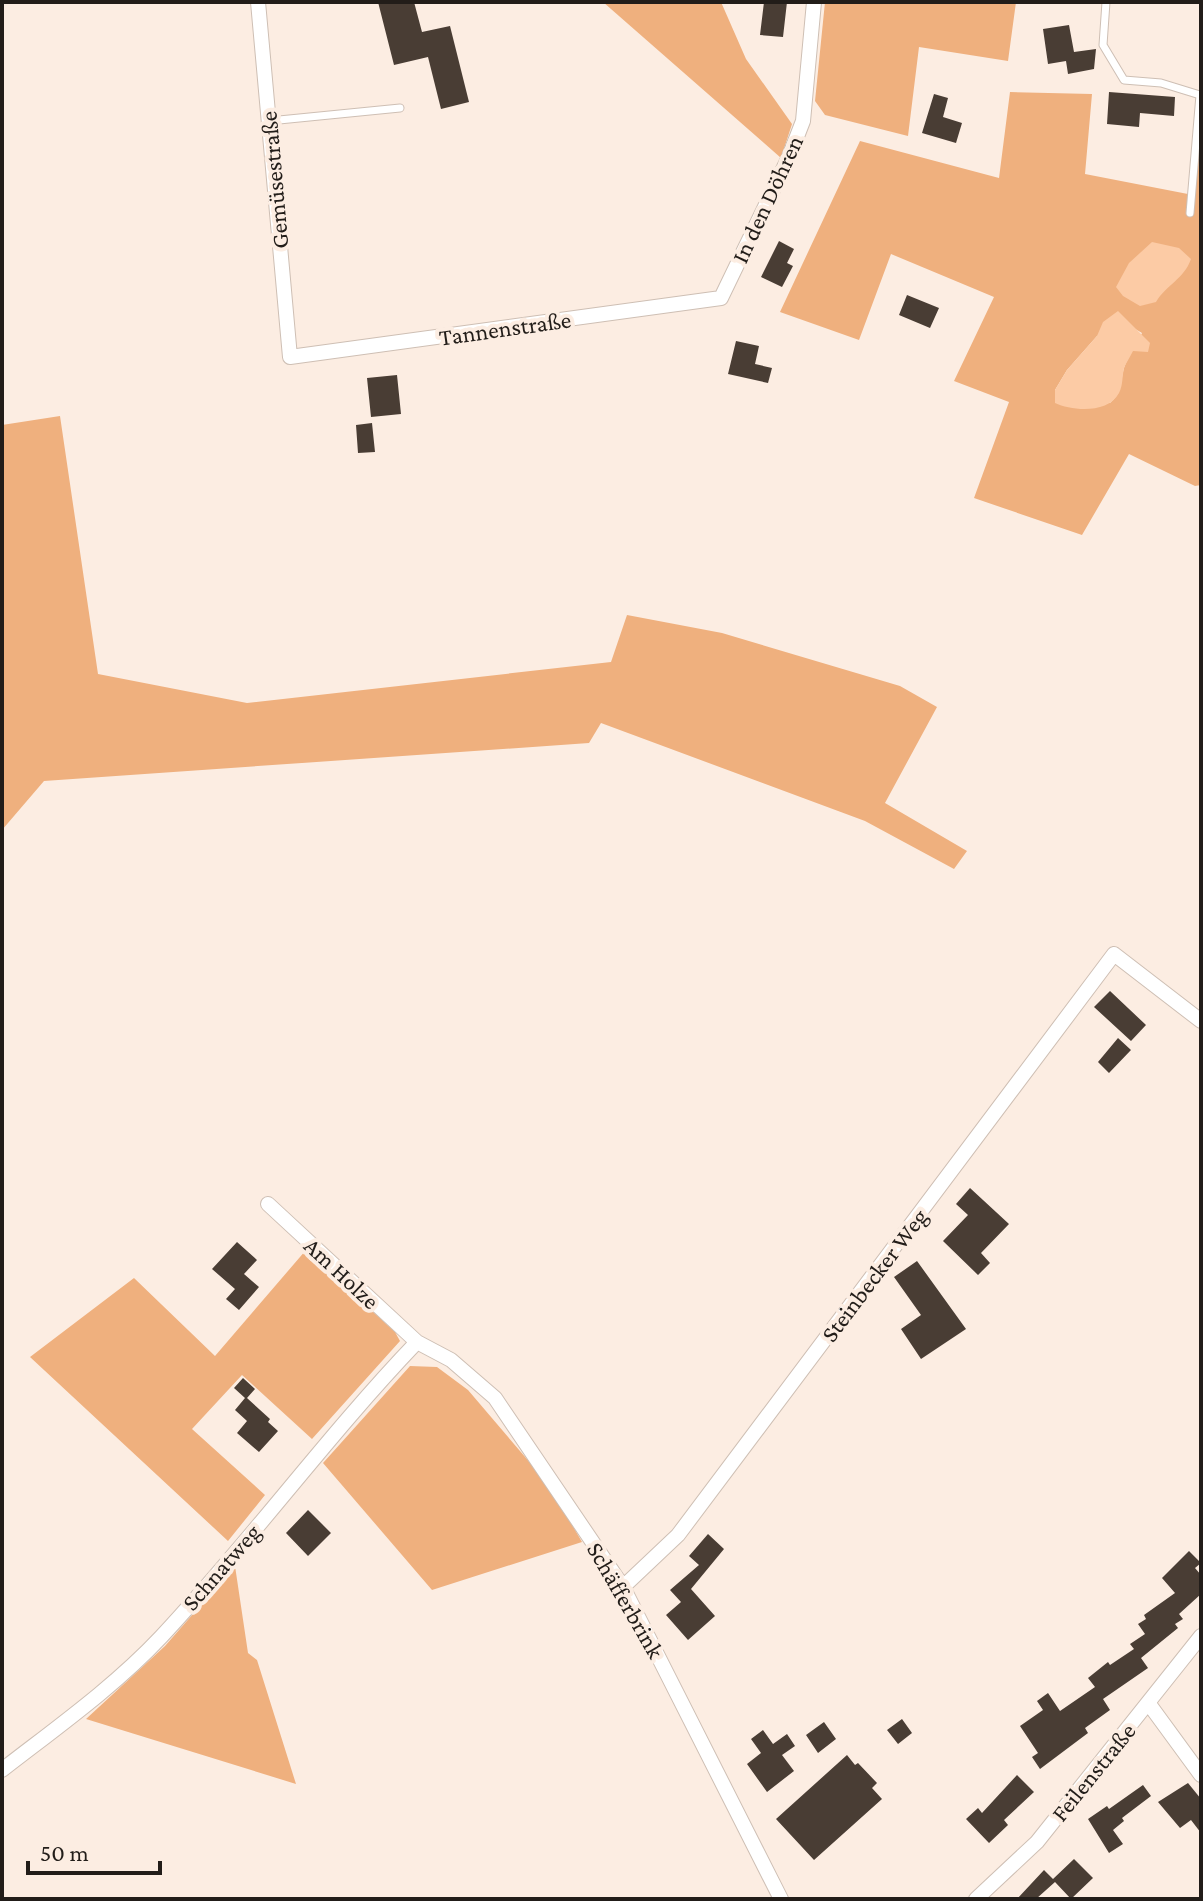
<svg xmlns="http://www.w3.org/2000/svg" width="1203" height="1901" viewBox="0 0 1203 1901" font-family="'Crimson Pro',serif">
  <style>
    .green { fill: #efb07e; fill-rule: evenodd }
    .water { fill: #fccba5 }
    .building { fill: #493d34 }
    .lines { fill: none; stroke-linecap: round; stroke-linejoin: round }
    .service-casing { stroke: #cebfb4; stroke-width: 9 }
    .minor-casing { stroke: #cebfb4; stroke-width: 16 }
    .service { stroke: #fff; stroke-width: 7 }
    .minor { stroke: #fff; stroke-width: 14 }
    .labels { text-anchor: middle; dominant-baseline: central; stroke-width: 8; stroke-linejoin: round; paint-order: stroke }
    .street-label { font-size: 24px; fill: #221d19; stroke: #fcede2 }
  </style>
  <rect width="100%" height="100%" fill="#fcede2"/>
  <path class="green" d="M603,2H721L746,59L792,124L781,158Z
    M825,2H1016L1008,61L919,47L908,136L825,115L815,101Z
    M1010,92L1092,94L1085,174L1193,195L1201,140V485L1195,486L1129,454L1082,535L974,498L1009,402L954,381L994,297L891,254L859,340L780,312L860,141L999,178ZM1130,326L1142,333C1137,344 1128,356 1124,368C1120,383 1122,393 1110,403L1055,390L1067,370L1097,336Z
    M60,416L98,674L247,703L611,662L627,615L722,633L900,686L937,707L885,803L967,851L954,869L865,821L601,723L589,743L44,781L2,830V425Z
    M306,1250L395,1332L400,1341L312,1439L242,1375L192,1429L265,1495L228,1541L30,1357L134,1278L215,1356Z
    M410,1366L437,1367L468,1390L549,1485L582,1542L432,1590L323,1463Z
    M235,1566L248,1653L257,1660L296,1784L86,1719L165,1646Z"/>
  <path class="water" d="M1152,242L1179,248L1191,259C1184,279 1166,285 1156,302L1140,306L1123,296L1116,287L1129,263Z
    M1118,311L1150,343L1148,352L1133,351C1130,357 1126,363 1124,368C1122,377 1123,385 1119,393C1108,414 1072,411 1055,403V390L1067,370L1097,336L1103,322Z"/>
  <path class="building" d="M378,2H414L422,32L450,26L469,102L441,109L428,57L394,65Z
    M764,2H787L783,37L760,35Z
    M1069,25L1074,52L1096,49L1094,69L1068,74L1066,61L1048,64L1043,29Z
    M1109,92L1175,97L1174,116L1140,113L1139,127L1107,124Z
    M934,94L948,98L943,117L962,123L956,143L922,133Z
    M779,241L794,249L787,263L793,266L782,287L761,277Z
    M907,295L939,308L930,328L899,315Z
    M736,341L759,346L755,364L772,368L768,383L728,374Z
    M397,375L401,414L371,417L367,378Z
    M372,423L375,452L358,453L356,425Z
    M1110,991L1146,1025L1131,1041L1094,1007Z
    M1118,1038L1131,1050L1109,1073L1098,1062Z
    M970,1188L1009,1224L981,1253L990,1263L978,1275L943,1241L968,1215L956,1204Z
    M237,1242L257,1260L244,1274L259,1287L239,1310L226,1299L235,1289L212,1269Z
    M917,1261L966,1329L921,1359L901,1329L921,1315L894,1277Z
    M243,1378L255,1389L247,1398L270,1419L268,1422L278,1431L259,1452L237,1433L247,1421L235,1410L245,1398L234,1388Z
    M308,1510L331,1533L308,1556L286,1533Z
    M708,1534L724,1549L691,1589L715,1616L688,1640L666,1615L681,1602L670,1590L699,1565L689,1556Z
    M1189,1551L1201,1563L1195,1568L1201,1575V1594L1179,1614L1183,1619L1175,1624L1178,1628L1141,1658L1148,1668L1103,1699L1110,1710L1085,1728L1088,1733L1040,1769L1032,1757L1038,1753L1020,1726L1043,1710L1037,1701L1048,1693L1060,1711L1095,1687L1088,1678L1108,1662L1110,1665L1134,1649L1130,1644L1145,1634L1138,1624L1146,1619L1144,1615L1175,1593L1162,1578Z
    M902,1719L912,1733L898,1744L887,1730Z
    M824,1722L836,1739L818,1753L806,1735Z
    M763,1730L773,1744L787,1734L795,1746L782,1755L794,1771L767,1792L747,1764L761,1753L751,1739Z
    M847,1755L855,1765L858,1763L877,1783L872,1788L882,1799L814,1860L776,1819Z
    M1017,1775L1034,1792L1004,1820L1008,1825L989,1843L966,1819L978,1808L982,1813Z
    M1188,1783L1201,1799V1833L1191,1820L1180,1828L1158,1802Z
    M1143,1785L1151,1796L1122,1818L1124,1821L1113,1830L1123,1844L1109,1853L1088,1819L1107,1806L1109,1809Z
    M1074,1859L1093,1878L1071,1899L1055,1882L1036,1899H1017L1044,1870L1053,1879Z"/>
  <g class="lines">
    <g class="service-casing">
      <path id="service" d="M1106,2L1103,45L1124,80L1161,83L1200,95L1190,213
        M269,121L400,108"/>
    </g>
    <g class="minor-casing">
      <path id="minor" d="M258,2L290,357L721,298L789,157L803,121L814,2
        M268,1204L417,1342L451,1360L495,1398L623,1587L781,1899
        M623,1587L678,1535L1114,954L1201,1021
        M1149,1704L1201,1775
        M2,1770C56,1728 114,1687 161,1637C250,1542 327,1436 417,1342
        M976,1899L1037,1842L1201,1636"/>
    </g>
    <use href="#service" class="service"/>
    <use href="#minor" class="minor"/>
  </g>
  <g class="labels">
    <g class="street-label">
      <text transform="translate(274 180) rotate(-95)">Gemüsestraße</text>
      <text transform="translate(767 199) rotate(-65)">In den Döhren</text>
      <text transform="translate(505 328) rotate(-8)">Tannenstraße</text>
      <text transform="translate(342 1273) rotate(43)">Am Holze</text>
      <text transform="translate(874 1275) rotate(-53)">Steinbecker Weg</text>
      <text transform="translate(221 1567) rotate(-49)">Schnatweg</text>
      <text transform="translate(626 1600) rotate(60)">Schäfferbrink</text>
      <text transform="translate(1093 1772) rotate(-51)">Feilenstraße</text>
    </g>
  </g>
  <rect width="1203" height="1901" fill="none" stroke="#221d19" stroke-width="8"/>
  <path d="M28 1861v12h132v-12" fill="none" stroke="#221d19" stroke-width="4"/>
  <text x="40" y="1861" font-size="24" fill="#221d19" stroke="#fcede2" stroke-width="6" paint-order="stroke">50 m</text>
</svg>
